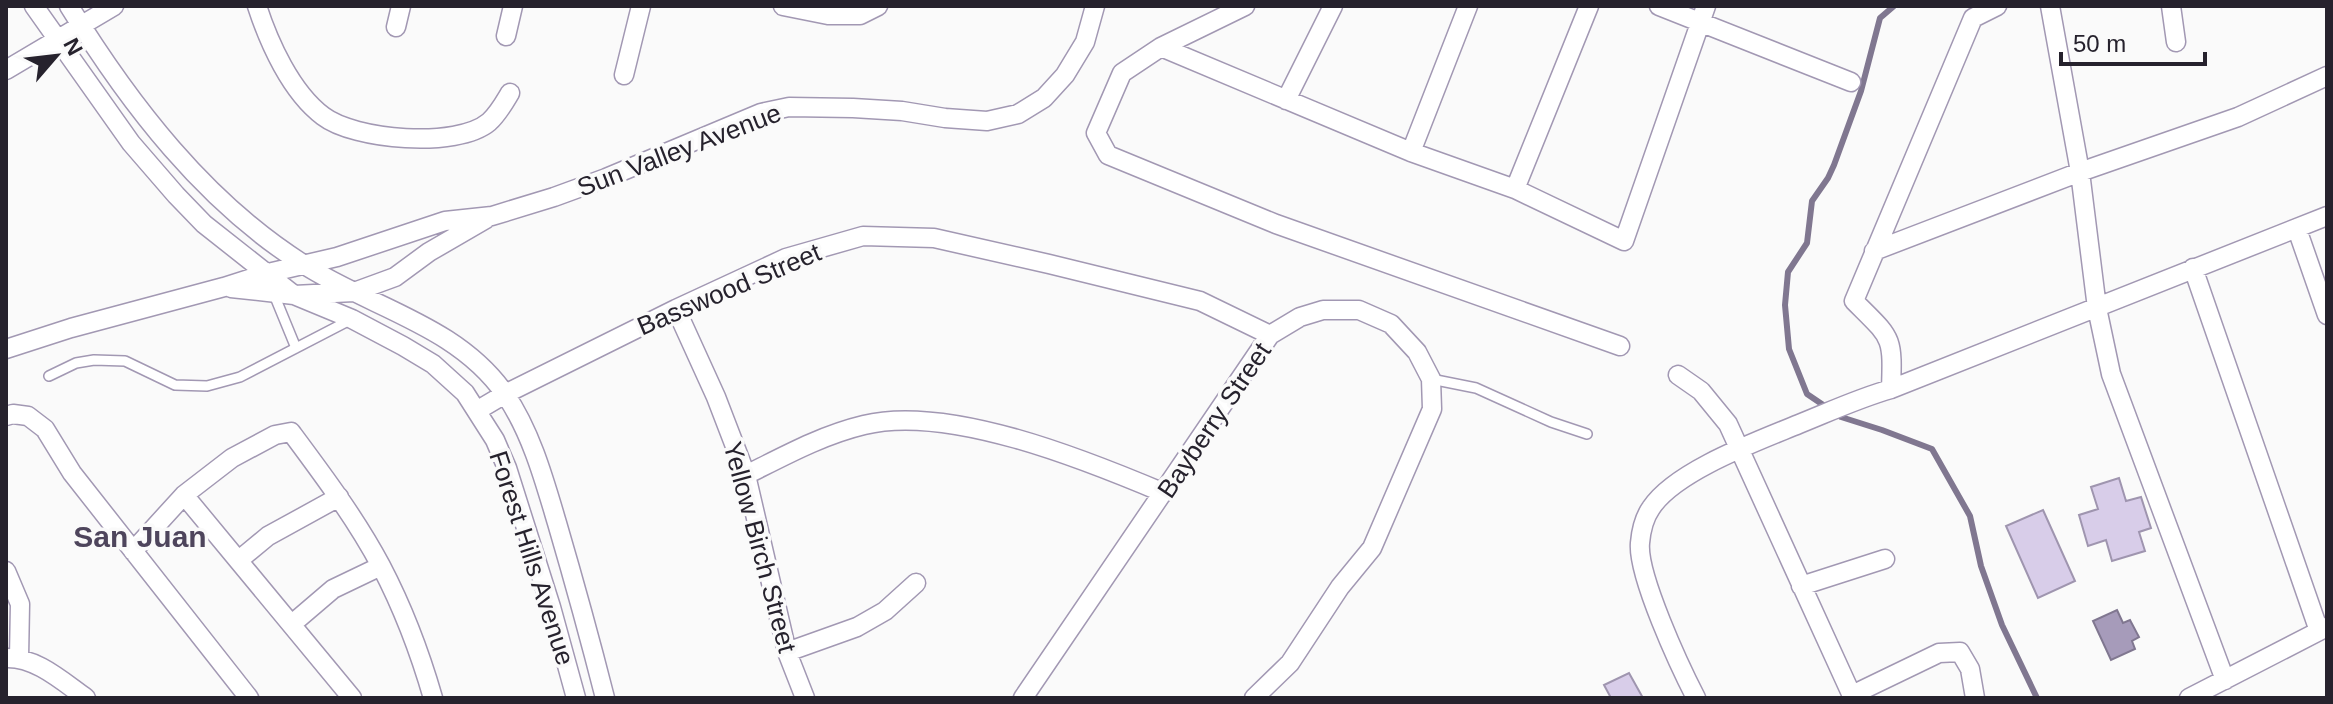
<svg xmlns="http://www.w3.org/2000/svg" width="2333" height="704" viewBox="0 0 2333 704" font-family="Arial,sans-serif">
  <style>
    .water { fill: #a69bba; stroke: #807790; stroke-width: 2 }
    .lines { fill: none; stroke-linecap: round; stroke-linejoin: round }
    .stream { stroke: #807790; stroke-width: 6 }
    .building { fill: #d8cde9; stroke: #9f95af; stroke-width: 2 }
    .lane-casing { stroke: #a298b3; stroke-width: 12 }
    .street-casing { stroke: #a298b3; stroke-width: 21 }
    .lane { stroke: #fff; stroke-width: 9 }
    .street { stroke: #fff; stroke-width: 18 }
    .labels { text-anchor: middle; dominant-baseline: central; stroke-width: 7; stroke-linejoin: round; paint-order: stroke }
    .street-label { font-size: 26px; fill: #26222d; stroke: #fafafa }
    .quarter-label { font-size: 30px; font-weight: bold; fill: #4e455c; stroke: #fafafa }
  </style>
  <rect width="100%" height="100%" fill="#fafafa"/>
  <path class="water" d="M2117,610L2123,623L2130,620L2139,637L2132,641L2135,649L2111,660L2093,621Z"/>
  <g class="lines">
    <path class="stream" d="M1894,6L1880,18L1861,91L1834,165L1828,178L1812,201L1807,243L1788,272L1785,305L1789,349L1807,394L1841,417L1882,430L1932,449L1970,516L1981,566L2002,625L2037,698"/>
  </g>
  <path class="building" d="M2119,478L2126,501L2141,497L2151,528L2139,532L2145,551L2112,561L2106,540L2088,546L2079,515L2098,509L2091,487Z
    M2043,510L2075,581L2038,598L2006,526Z
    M1629,673L1643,698H1611L1604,685Z"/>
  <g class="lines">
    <g class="lane-casing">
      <path id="lane" d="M273,292L296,348
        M49,376L76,363L94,360L125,361L175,385L207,386L240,377L350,320
        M1431,379L1476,388L1551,422L1587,434"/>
    </g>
    <g class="street-casing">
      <path id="street" d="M34,6L131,143L176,195L204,224L294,295L352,319L403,346L433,364L465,393L495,440L507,468L551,607L576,698
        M69,6C130,105 205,202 303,264C371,308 457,325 505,394C531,432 544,479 557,523C574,581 590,639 605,698
        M257,6C269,43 291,92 323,116C354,140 457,149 489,122C498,114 504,103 510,93
        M783,6L828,15H860L878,6
        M1245,6L1161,47L1122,73L1096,133L1108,155L1276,224L1620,346
        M1659,6L1851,82
        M2050,6L2080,172L2097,308L2111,374L2225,680
        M2171,6L2176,42
        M396,27L401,6
        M506,36L513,6
        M1161,47L1411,152L1515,189L1624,241L1706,6
        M6,70L114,6
        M624,75L641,6
        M1286,100L1333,6
        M1411,152L1468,6
        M1515,189L1589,6
        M2297,229L2327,315
        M1874,251L2080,172L2238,117L2327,76
        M2193,268L2319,631
        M231,288L294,295L354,292L395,277L429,252L486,219
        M676,309L716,397L746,475L787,652L805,698
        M6,349L71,328L224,287L268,273L337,257L445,221L492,216L554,197L606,178L761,113L789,107L853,108L902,111L945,118L987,121L1018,114L1044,98L1065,75L1085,42L1095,6
        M1678,375L1701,391L1728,424L1853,698
        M1891,389C1893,335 1892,339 1854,301L1973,18L1997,6
        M478,410L505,394L676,309L786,258L863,236L934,238L1049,264L1200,301L1270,335
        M6,416L13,414L28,416L45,429L72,473L249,698
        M746,475C784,456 822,435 864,425C948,404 1086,460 1164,493
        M184,495L352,698
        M133,551L184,495L232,458L275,435L291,432C323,475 356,519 381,566C403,608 420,653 433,698
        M239,560L268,536L339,497
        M6,571L20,604L19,658
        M1801,586L1885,559
        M292,624L333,589L381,566
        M787,652L857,627L885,611L916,583
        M6,658C36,657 62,681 86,698
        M1852,695L1939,653L1960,652L1970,669L1975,698
        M1023,698L1270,335L1300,317L1323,310H1359L1391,324L1417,352L1431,379L1432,409L1372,548L1340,587L1290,663L1254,698
        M1696,698C1680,667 1637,575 1640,543C1641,531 1644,518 1651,508C1675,471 1758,441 1799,424C1829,412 1859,398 1891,389L2327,216
        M2189,698L2327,627"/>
    </g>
    <use href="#lane" class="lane"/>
    <use href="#street" class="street"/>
  </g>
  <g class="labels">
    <g class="street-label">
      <text transform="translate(679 150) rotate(-21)">Sun Valley Avenue</text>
      <text transform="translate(729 289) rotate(-23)">Basswood Street</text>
      <text transform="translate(1214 420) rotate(-56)">Bayberry Street</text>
      <text transform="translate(760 547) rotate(75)">Yellow Birch Street</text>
      <text transform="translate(532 558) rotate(72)">Forest Hills Avenue</text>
    </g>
    <g class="quarter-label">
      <text x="140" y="536">San Juan</text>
    </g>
  </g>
  <rect width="2333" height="704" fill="none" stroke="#26222d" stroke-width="16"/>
  <g transform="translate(56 56) rotate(62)" stroke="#fafafa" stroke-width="6" paint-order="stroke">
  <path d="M0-6L14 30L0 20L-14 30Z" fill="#26222d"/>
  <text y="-12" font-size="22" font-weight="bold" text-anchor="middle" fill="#26222d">N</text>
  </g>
  <path d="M2061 52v12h144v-12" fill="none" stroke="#26222d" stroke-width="4"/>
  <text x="2073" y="52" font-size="24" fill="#26222d" stroke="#fafafa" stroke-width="6" paint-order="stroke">50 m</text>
</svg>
